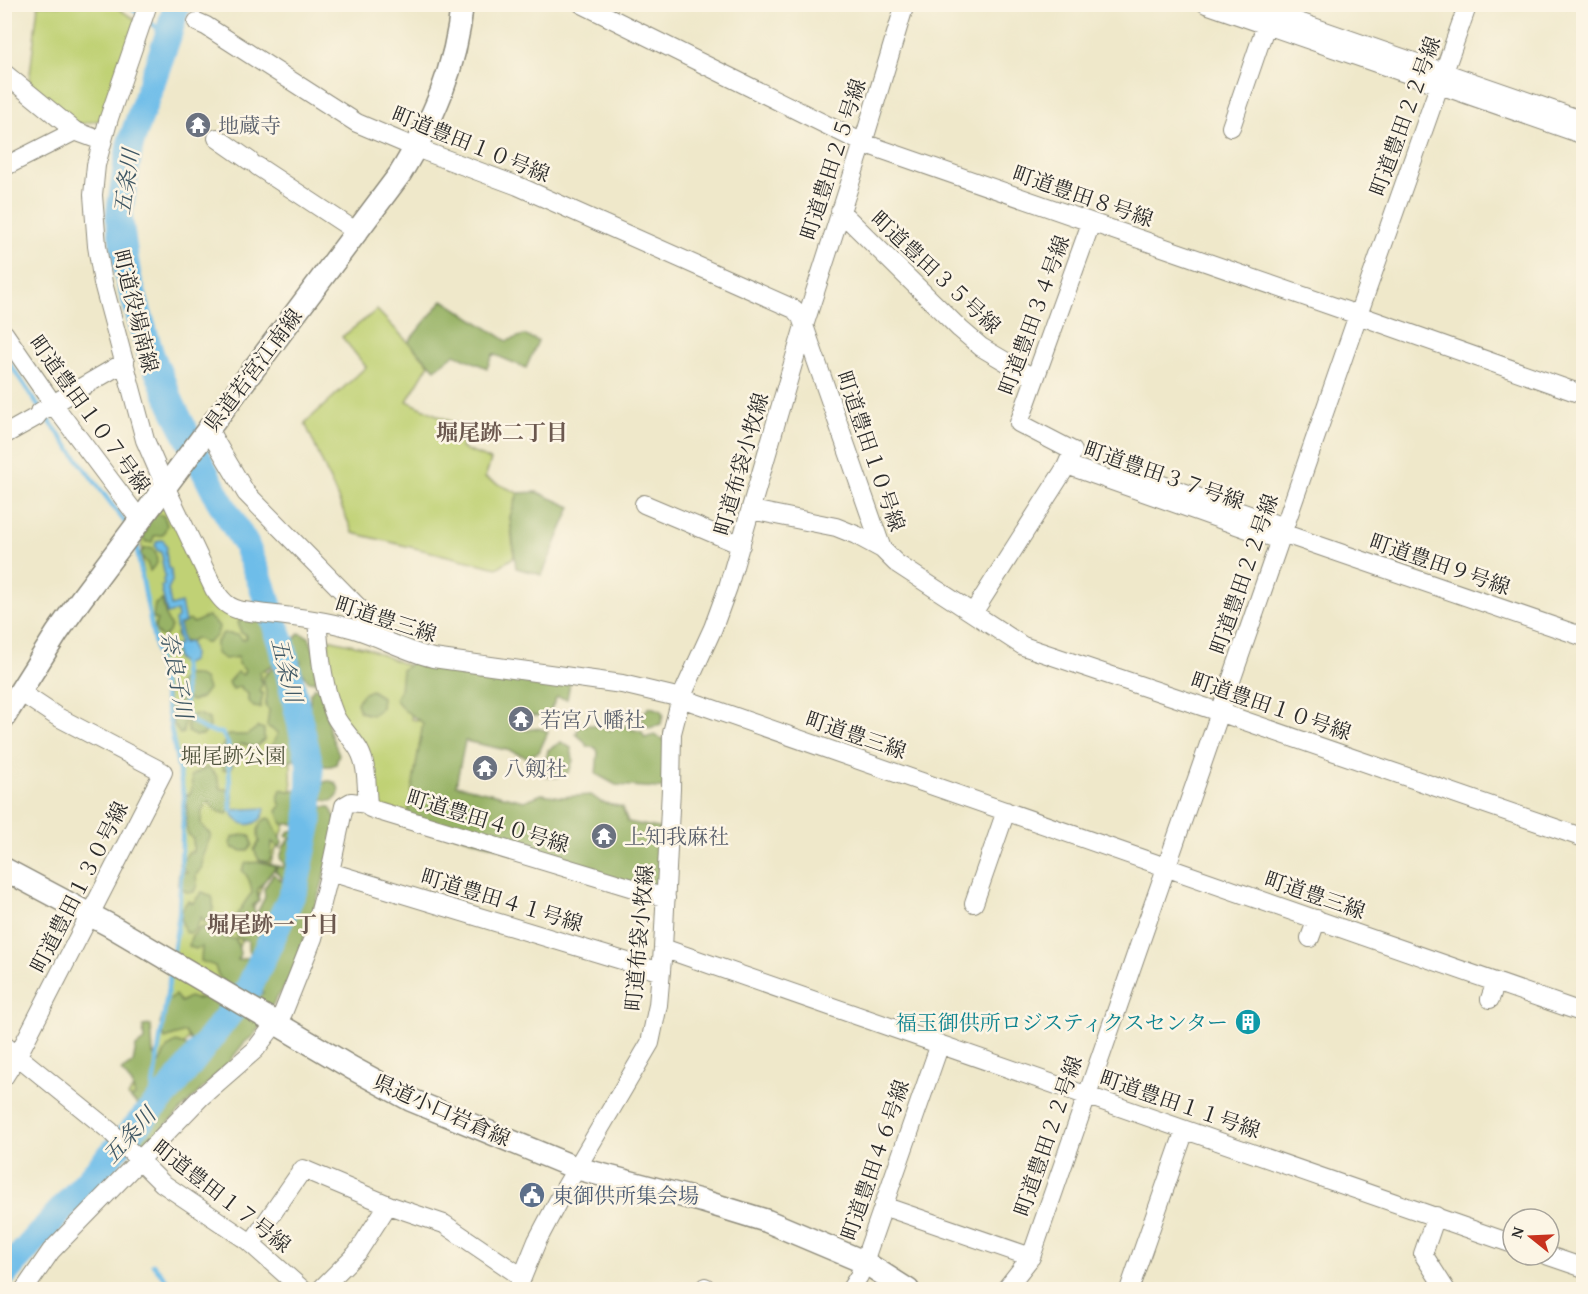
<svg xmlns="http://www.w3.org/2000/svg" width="1588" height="1294" viewBox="0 0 1588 1294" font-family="'Gentium Book Plus','Noto Serif JP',serif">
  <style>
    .green { fill: #c0d174; stroke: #767e50; stroke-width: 1.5 }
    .forest { fill: #98b366; stroke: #626f48; stroke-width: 1.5 }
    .water { fill: #6ebde9; stroke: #4c748a; stroke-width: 1.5 }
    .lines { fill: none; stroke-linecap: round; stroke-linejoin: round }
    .stream { stroke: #6ebde9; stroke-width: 4.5 }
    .river { stroke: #6ebde9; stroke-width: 27 }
    .minor-casing { stroke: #8d8a7a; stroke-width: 20 }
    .major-casing { stroke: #8d8a7a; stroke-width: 25 }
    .minor { stroke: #fff; stroke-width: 18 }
    .major { stroke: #fff; stroke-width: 22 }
    .labels { text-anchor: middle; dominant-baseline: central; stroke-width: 5; stroke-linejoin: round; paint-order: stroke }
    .street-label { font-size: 21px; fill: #2b2b2b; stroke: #fcf5e5 }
    .worship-label { font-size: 21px; fill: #5b616d; stroke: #fcf5e5; text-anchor: start }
    .park-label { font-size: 21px; fill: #50543d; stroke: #fcf5e5 }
    .culture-label { font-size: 21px; fill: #0d838f; stroke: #fcf5e5; text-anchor: end }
    .service-label { font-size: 21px; fill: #4e5e75; stroke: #fcf5e5; text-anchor: start }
    .water-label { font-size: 22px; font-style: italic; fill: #3f5764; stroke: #fcf5e5 }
    .neighbourhood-label { font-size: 22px; font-weight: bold; fill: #6b584f; stroke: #fcf5e5 }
  </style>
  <rect width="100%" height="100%" fill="#fcf5e5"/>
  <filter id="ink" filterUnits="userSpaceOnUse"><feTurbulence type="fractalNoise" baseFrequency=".0167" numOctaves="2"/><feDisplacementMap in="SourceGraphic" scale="12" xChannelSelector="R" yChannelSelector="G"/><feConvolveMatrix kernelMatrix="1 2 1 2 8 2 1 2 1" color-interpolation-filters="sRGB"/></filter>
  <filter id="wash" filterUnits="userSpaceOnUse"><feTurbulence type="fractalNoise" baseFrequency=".008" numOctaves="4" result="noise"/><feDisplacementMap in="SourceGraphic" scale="24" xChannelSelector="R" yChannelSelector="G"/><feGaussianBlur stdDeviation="1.35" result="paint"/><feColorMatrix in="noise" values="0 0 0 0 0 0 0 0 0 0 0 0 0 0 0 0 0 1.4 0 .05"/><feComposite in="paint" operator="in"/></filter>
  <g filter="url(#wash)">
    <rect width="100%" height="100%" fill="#efe8ca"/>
    <path class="green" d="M38,5H113L142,24L109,118L69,127L28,92Z
      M377,310L429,364L407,401L456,424L451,437L462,442L461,448L491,460L485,478L518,493L510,517L514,557L497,568L353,533L305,423L366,367L342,337Z
      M165,486L214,589L243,611L261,654L290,749L292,794L284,828L239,947L193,1034L134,1101L128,1096L159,1048L179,915L184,797L166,691L144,595L140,520Z
      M328,639L367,648L399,662L419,669L411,719L427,722L414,816L380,806L374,799L333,696Z"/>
    <path class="forest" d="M443,300L507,341L524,335L538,341L526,368L493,354L487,368L455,354L435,369L408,342Z
      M537,492L571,507L542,575L516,568L510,517L518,493Z
      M154,513L164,516L167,525L163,535L154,536L152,542H146L142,536L146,531L147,523Z
      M152,548L156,554L157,563L150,571L147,563L140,555L143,549Z
      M162,600L167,620L171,626L169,632L164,637C155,635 153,628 157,620L153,618L155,604Z
      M208,616L219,626C218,636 214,640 205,643L196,638L191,641L180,642L176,635L178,626L189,620L194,623Z
      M251,616L264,620L272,628L271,640L281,651L282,660L260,672V678L263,683L259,691L263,694L260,708L254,707L248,701V694L242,690L241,686L233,689L228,682L237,672L243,675L245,670L238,664V657L225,659L216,653V643L223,633L238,635L243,640L247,638L245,634L241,633L238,622Z
      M299,633L309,637L315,654L316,682L308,681L299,668L301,661L296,659L291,653L292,642Z
      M433,658L571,677L567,699L557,697L548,715L535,716L518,712L513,719L512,727C517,728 523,730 528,730C537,728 539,727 548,732L539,752L526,757L511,751L465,741L456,785L524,801L542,794L561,797L591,795L601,802L622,807L628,822L669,830L666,898L407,820L423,723L404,710L395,699L400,690L402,670L413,662Z
      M281,666L284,673L281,684C283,686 286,691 287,693C289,699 286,698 289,704C295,715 301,720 294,733L300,743L294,760L284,763L281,753L275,756L272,745L278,733L267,726L269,710L265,706L267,696L263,678L271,669H276Z
      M186,675H195L204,679L208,689L201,698L192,701L181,696C176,686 178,682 186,675Z
      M315,687L321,689L330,733L339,754L336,764C312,776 316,738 314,725L309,720C308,709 311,703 310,693Z
      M371,690L382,697L381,708L372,715L360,712L357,703L362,694Z
      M180,700L187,702C188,713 184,722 183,733L180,734L173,723L171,708Z
      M650,707L660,710L663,714L661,724L650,728L643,724L642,714Z
      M194,714L201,715L209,719L210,727L203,735L195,736L188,732L187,724Z
      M619,723L631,729L642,732L645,738L654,735L672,743L671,789L616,785L596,774L598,752L596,748L587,746L583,740L576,734L580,725H593L611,730Z
      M258,727L264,729V740L256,747L241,744L234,749V762L231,769L223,770L221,762L217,757L228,735H247Z
      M561,742L571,748L573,760L569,772L558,777H547L548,774L544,773L548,750Z
      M207,767L216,775L221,789H226L232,793L233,806L227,814L215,810L209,801L202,810L201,824L211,835L203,855L202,867L196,875L197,885L194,892H187L178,885L179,873L187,872L179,864L189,852H193V839C183,831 187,822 187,811C187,806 186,801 185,796L191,793L192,784L191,776Z
      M319 791a10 10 0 1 1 20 0a10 10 0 1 1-20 0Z
      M281,789L288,791L303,789L305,797L306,808L311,814V825L305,830L309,839L288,870L293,875L285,881L275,871L278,866L283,868L284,864L280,858L284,846L291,838L286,836L288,832L295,830L298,833L302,829L300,821L294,824H282L277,811L281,806L278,799Z
      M322,807H330L339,825L321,888L290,979L266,1014L263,1022L254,1035L244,1043L228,1063L140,1151L133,1147L130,1136L140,1128L145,1113L163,1102L169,1087L181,1072L199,1062L224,1030L236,1025L242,1008L263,993L261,986L266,968H272C274,951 276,937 287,923L284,919L298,896L299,887L308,873L304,866L311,859C307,847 309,841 319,833L313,830L315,812Z
      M268,818L271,819L282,842L280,848L272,842L271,858L268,862L259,860L254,850L259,842C257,831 257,823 268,818Z
      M246,834L251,837L252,845L248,850L243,851L233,848L230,843L233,837Z
      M261,862L276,866C270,876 262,882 257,891L259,901L252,906L256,915L265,897L264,889L273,874L289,886L285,903L271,931L266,928L259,932L255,928L251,930L259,935L268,934L273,943L271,949L264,950L256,956L248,950V940L237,938L235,931L239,924L236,916C242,908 245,900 252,893C251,884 249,876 242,870L246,863Z
      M202,892L212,896C215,907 213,915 204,923L201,917L196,929L190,933L185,932C181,919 177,913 188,901L193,903Z
      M201,927H211L215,933L228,932L226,938L236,939L240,953L238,960L250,957L257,961L252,979L241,991C226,985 219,982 215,966L201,961L202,947L195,949L189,946L191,937Z
      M207,985L231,1007L223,1027L205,1041L194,1045L185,1032L165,1039L160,1024L167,1001L175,995L181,1002L189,997L195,999L205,998Z
      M151,1025L153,1054L159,1063L168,1047L176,1042L191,1047C187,1063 180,1069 171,1082L165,1083L162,1095L147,1103L142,1108L130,1098L135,1096L132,1084L121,1071L133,1063L136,1047L144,1041L143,1026Z"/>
    <path class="water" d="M161,540L164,541L167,548L166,551L168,568L171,569L172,581L168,589L171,606L181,603L185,622L179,625L183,643L190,642C193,651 197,663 183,664L177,659L174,646L179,644L175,620L178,618L177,611L167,614L161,586L164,585L163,579L165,577L162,561L163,560L161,552L157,550L155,546L157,541Z
      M265,808C264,823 246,830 236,819C234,817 232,813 231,810Z"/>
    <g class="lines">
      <path class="stream" d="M125,4L140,15
        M147,20L168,36
        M4,355L39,407
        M44,414L127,525
        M135,540L184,797L179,915L173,955
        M183,664L186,715C197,726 205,732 222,733L228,744L231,810
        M149,1112L171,969
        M153,1264L175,1290"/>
      <path class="river" d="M4,1274L149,1112L174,1085L249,988L295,888L309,822L310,765L282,644L261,583L246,545L218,498L172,405L151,355L128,277L119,216L130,145L168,36L177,4"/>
    </g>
  </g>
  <g filter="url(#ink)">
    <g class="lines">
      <g class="minor-casing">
        <path id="minor" d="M148,4L109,118L96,165L93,195L97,246L103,283L145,440L165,486L214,589C222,601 228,608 243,611C280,616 318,618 354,629C381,637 405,651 433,658L622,684L681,698L1584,1013
          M582,4L863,143L1358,315L1584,395
          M1206,4L1584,135
          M1247,4L1584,121
          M197,22L206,26L357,123L416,148L518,186L794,309L801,317L882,549L896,563L1023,646L1219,712L1584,838
          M4,73L75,131L102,141
          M1231,127L1266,25
          M217,138L250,161
          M257,166L357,232
          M4,167L75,131
          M840,211L960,329L981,347L1035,379
          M4,333L53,404L140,520
          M208,429L246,493L362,611L373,636
          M4,435L36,417L40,412L53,404L125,362
          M1067,465L1279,540
          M1119,470L1284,527
          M644,504L741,545
          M751,510L836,527L856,535L882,549
          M1282,533L1584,637
          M973,613L1066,467L1073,451L1019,423L1091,223
          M368,804L370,808L375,810L666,898
          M330,872L661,972
          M974,903L1006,811
          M1310,938L1317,919
          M663,948L1513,1244
          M1490,999L1496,982
          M4,1045L110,1131L162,1183L248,1241L303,1290
          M4,1077L18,1055L163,772L56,716L20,692
          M883,1206L1031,1257
          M1436,1216L1423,1254L1446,1290
          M251,1244L303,1169L391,1206L444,1224L522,1277
          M1546,1255L1584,1268
          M24,1290L51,1251L201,1097L255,1050L283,1013L313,938L330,872L344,806L351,802L368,804C366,786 368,766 359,750C352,738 341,728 335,716C322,685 320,653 317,621
          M320,1290L357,1253L388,1205
          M517,1290L537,1241L565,1188L650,1043L658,1005L663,948L671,789L672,733L681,698L713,628L728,587L804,326L863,143L905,4
          M703,1290L705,1287L708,1290
          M850,1290L859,1276L940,1044
          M1005,1290L1031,1257L1358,315L1468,4
          M1129,1290L1185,1130"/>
      </g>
      <g class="major-casing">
        <path id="major" d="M4,717L57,633L81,599L400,174C433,120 456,69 462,4
          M4,869L111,926L352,1068L411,1100L576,1168L702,1201L767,1221L864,1262L908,1290"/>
      </g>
      <use href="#minor" class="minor"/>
      <use href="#major" class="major"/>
    </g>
  </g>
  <defs>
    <g id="temple-disc" transform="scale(1.35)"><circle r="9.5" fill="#6b7280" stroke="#fcf5e5"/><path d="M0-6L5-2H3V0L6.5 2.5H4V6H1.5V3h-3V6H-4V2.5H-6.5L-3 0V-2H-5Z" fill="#fff"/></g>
    <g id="building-disc" transform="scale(1.35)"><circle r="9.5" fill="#0f9aa8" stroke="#fcf5e5"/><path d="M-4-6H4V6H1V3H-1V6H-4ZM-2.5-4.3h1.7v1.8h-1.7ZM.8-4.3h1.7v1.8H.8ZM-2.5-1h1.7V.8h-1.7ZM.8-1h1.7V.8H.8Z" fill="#fff"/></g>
    <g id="civic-disc" transform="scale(1.35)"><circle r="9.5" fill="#5c6f8a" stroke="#fcf5e5"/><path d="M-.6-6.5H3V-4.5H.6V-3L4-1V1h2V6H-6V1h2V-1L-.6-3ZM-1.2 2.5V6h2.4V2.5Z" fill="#fff"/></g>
  </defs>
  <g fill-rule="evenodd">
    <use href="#temple-disc" x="198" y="125"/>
    <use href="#temple-disc" x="521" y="719"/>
    <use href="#temple-disc" x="485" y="768"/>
    <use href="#temple-disc" x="604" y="836"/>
    <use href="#building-disc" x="1248" y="1022"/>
    <use href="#civic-disc" x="532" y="1195"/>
  </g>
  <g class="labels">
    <g class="street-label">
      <text transform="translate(1405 116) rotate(-70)">町道豊田２２号線</text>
      <text transform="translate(471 144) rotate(22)">町道豊田１０号線</text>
      <text transform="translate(833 159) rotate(-72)">町道豊田２５号線</text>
      <text transform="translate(1083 196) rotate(19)">町道豊田８号線</text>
      <text transform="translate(936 272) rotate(43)">町道豊田３５号線</text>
      <text transform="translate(136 311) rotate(76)">町道役場南線</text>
      <text transform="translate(1034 315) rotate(-70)">町道豊田３４号線</text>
      <text transform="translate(253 370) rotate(-53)">県道若宮江南線</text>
      <text transform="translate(90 414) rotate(54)">町道豊田１０７号線</text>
      <text transform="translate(871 451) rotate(71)">町道豊田１０号線</text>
      <text transform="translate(741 464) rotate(-74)">町道布袋小牧線</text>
      <text transform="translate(1164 475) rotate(19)">町道豊田３７号線</text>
      <text transform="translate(1440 564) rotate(19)">町道豊田９号線</text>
      <text transform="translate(1244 574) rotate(-71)">町道豊田２２号線</text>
      <text transform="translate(386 619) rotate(18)">町道豊三線</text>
      <text transform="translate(1271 706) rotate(19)">町道豊田１０号線</text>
      <text transform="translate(856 735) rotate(19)">町道豊三線</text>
      <text transform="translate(488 821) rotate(17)">町道豊田４０号線</text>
      <text transform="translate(79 887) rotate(-63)">町道豊田１３０号線</text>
      <text transform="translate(1315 895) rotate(19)">町道豊三線</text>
      <text transform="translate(502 900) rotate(17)">町道豊田４１号線</text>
      <text transform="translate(639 938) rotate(-85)">町道布袋小牧線</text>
      <text transform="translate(1180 1104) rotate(19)">町道豊田１１号線</text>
      <text transform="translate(442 1110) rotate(24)">県道小口岩倉線</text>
      <text transform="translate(1048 1136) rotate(-71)">町道豊田２２号線</text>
      <text transform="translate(875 1160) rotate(-71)">町道豊田４６号線</text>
      <text transform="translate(222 1196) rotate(38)">町道豊田１７号線</text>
    </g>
    <g class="worship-label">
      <text x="218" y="125">地蔵寺</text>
      <text x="540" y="719">若宮八幡社</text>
      <text x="504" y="768">八剱社</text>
      <text x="624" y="836">上知我麻社</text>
    </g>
    <g class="park-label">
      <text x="233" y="755">堀尾跡公園</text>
    </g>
    <g class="culture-label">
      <text x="1228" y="1022">福玉御供所ロジスティクスセンター</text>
    </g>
    <g class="service-label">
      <text x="552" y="1195">東御供所集会場</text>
    </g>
    <g class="water-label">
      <text transform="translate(126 182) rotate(-82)">五条川</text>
      <text transform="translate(287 670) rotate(76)">五条川</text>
      <text transform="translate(177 675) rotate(79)">奈良子川</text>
      <text transform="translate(129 1135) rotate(-48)">五条川</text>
    </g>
    <g class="neighbourhood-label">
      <text x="502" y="432">堀尾跡二丁目</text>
      <text x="273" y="924">堀尾跡一丁目</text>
    </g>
  </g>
  <rect width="1588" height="1294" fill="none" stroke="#fcf5e5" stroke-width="24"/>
  <g transform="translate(1531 1237) rotate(288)"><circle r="28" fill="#fcf5e5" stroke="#a8a49b" stroke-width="1.5"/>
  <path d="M0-4.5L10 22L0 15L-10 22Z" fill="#c8321e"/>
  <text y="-9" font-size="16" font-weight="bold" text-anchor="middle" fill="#2b2b2b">N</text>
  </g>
</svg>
